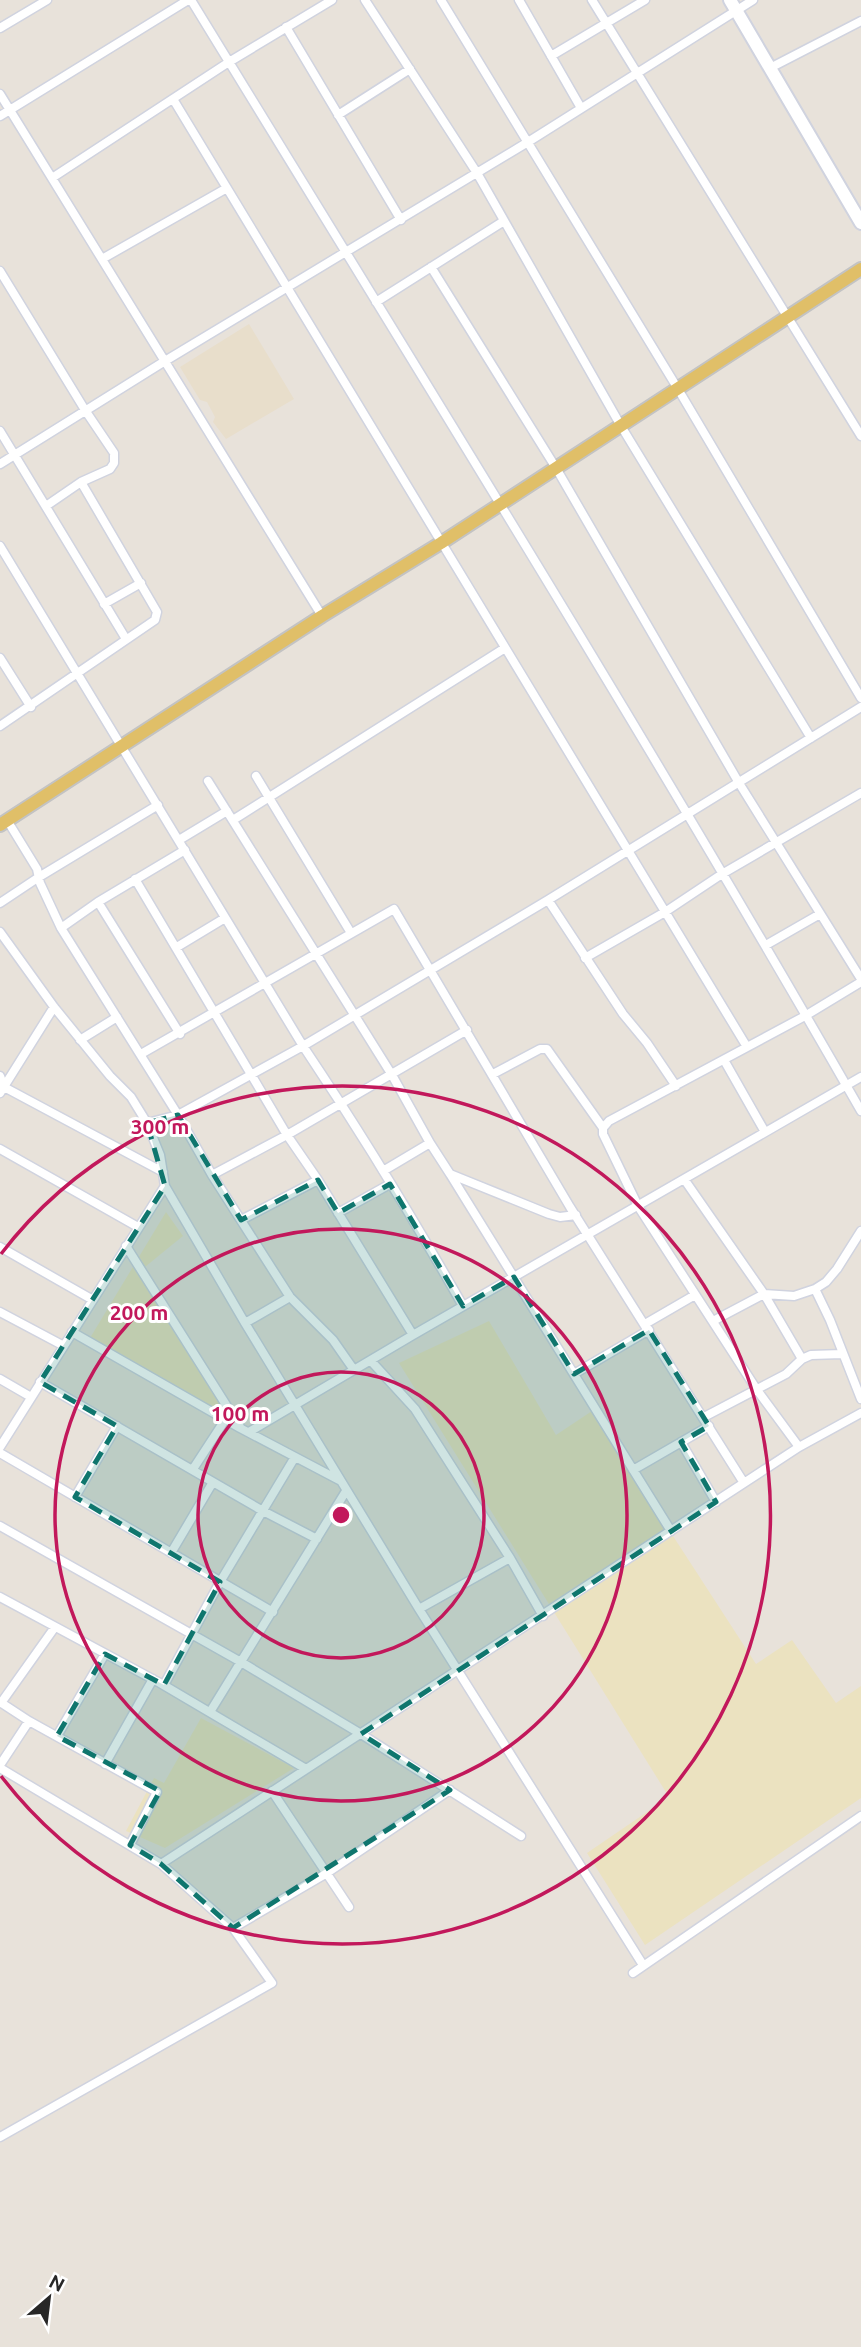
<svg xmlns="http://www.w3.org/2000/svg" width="861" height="2347" viewBox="0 0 861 2347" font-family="Ubuntu,sans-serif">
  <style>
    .education { fill: #e8decb }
    .sand { fill: #ebe2c0 }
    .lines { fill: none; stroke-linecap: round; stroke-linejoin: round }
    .street-casing { stroke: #d0d3df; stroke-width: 11 }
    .secondary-casing { stroke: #d0d3df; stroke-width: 16 }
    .primary-casing { stroke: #c3c3c3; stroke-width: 16 }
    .street { stroke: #fff; stroke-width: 8 }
    .secondary { stroke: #fff; stroke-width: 12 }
    .primary { stroke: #e0bf68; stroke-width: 12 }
    .marked { fill: #0f766e; fill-opacity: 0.2; stroke: #0f766e; stroke-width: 5; stroke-dasharray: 14 9; stroke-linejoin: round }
    .ring { fill: none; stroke: #c2185b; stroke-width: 3.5 }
    .centre { fill: #c2185b; stroke: #fff; stroke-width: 3.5 }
    .ring-label { font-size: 21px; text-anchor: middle; font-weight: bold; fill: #c2185b; stroke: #fff; stroke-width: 6; stroke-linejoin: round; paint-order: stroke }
  </style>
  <rect width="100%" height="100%" fill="#e8e2da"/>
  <path class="education" d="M249,324L294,399L226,439L213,422L215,417L207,402L200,400L180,367Z"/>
  <path class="sand" d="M166,1212L183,1236L140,1271L232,1419L90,1338Z
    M489,1321L556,1435L592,1411L756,1664L792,1640L836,1703L861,1686V1798L645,1945L587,1853L669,1797L399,1363Z
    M201,1718L294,1768L165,1848L126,1831L154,1778L164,1783Z"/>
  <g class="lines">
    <g class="street-casing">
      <path id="street" d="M191,0C417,369 646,736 861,1111
        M365,0L477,173L621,426L811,738
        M441,0L678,389L861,698
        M519,0L581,108
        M592,0L861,436
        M286,27L401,220
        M0,28L47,0
        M551,56L645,0
        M770,68L861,21
        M0,94L322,616
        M173,99L747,1047
        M338,115L410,69
        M0,116L188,0
        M52,178L229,62L332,0
        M102,259L227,188
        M431,267L556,468L739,783L861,979
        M0,271L85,410L114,453V463L110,469L81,482L46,506
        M376,302L504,221
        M0,431L126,639
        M0,464L165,361L528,142L753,0
        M0,546L303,1046C360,1131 413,1218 463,1306
        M104,604L141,583
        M0,658L31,707
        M0,726L155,620L157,612L81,482
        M256,776L351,933
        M208,781L392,1075L430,1143L383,1171
        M7,820L37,869L40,883L61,928L178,1115L212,1175L290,1297L333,1340L354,1370
        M233,820L505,648
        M179,840L227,811
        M135,879L287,1135L318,1180L413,1335
        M548,900L623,1014L647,1043L676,1086
        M98,902L180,1034
        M0,903L39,877L158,805
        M61,928L98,902L185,850
        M0,932L54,1007L110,1076L131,1097L147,1123L160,1155L165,1186L245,1323L419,1609L643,1965
        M766,945L820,914
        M177,947L225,918
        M585,958L665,912L722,874L861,793
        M80,1040L117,1017
        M141,1054L394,909L570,1207L744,1483
        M724,1060L765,1132
        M493,1074L540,1049H547L603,1128V1134L638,1206L757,1390L799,1447
        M0,1076L4,1087L163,1172
        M0,1093L54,1007
        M147,1123L178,1115L303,1046L548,900L861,707
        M603,1128L609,1121L805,1016L861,982
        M430,1143L450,1174L549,1214L560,1217L576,1215
        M0,1149L138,1227
        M450,1174L671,1531
        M212,1175L287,1135L467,1030
        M684,1179L764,1294L802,1359L786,1374L704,1417
        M338,1213L390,1184
        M241,1220L318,1180
        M126,1246L240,1427
        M0,1247L93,1300
        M815,1289L830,1320L861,1399
        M0,1312L64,1346
        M713,1321L764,1294L794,1296L815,1289L826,1282L837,1269L861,1231
        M245,1323L290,1297
        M645,1324L695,1295
        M72,1332L240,1428L339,1480
        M802,1359L811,1355L842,1354
        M371,1361L415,1409L510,1558L543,1616
        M574,1374L649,1330
        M0,1379L31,1397
        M40,1382L263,1511L317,1539
        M249,1432L413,1335L861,1077
        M681,1442L716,1502
        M0,1447L165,1186
        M0,1453L273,1612
        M193,1469L225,1420
        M633,1470L709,1426
        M75,1497L117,1426
        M0,1526L241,1662L361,1734L521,1836
        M171,1553L213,1482
        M0,1597L160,1683L306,1769
        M419,1609L510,1558
        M164,1685L220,1582L295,1457
        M0,1702L29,1721L157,1792L130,1845
        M1,1703L55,1627
        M210,1712L346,1491
        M57,1736L105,1654
        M105,1764L153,1679
        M0,1765L29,1721
        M0,1768L161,1864L233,1928L272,1983L0,2137
        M272,1791L349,1907
        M161,1864L799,1447L861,1413
        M233,1928L327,1873L450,1790
        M633,1973L861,1816"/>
    </g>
    <g class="secondary-casing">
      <path id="secondary" d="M730,0L861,223"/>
    </g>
    <g class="primary-casing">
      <path id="primary" d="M0,825L322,616L441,543L861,269"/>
    </g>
    <use href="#street" class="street"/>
    <use href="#secondary" class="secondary"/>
    <use href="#primary" class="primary"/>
  </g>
  <path class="marked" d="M178,1115L241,1220L318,1180L338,1213L390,1184L463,1306L514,1277L574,1374L649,1330L709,1426L681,1442L716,1502L361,1734L450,1790L233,1928L161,1864L130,1845L160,1791L57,1736L105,1654L164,1685L220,1582L75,1497L117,1426L40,1382L165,1186L147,1123Z"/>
  <g class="ring">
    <circle cx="341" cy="1515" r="143"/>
    <circle cx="341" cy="1515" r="286"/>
    <path d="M1 1254A429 429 0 1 1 1 1776"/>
  </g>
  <circle cx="341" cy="1515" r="10" class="centre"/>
  <g class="ring-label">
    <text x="160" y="1134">300 m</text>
    <text x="139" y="1320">200 m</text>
    <text x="240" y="1421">100 m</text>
  </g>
  <g transform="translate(49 2298) rotate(28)" stroke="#ffffff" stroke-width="5" paint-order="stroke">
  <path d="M0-5L12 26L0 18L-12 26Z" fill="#272727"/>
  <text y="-10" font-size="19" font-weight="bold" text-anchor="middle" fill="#272727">N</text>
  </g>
</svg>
